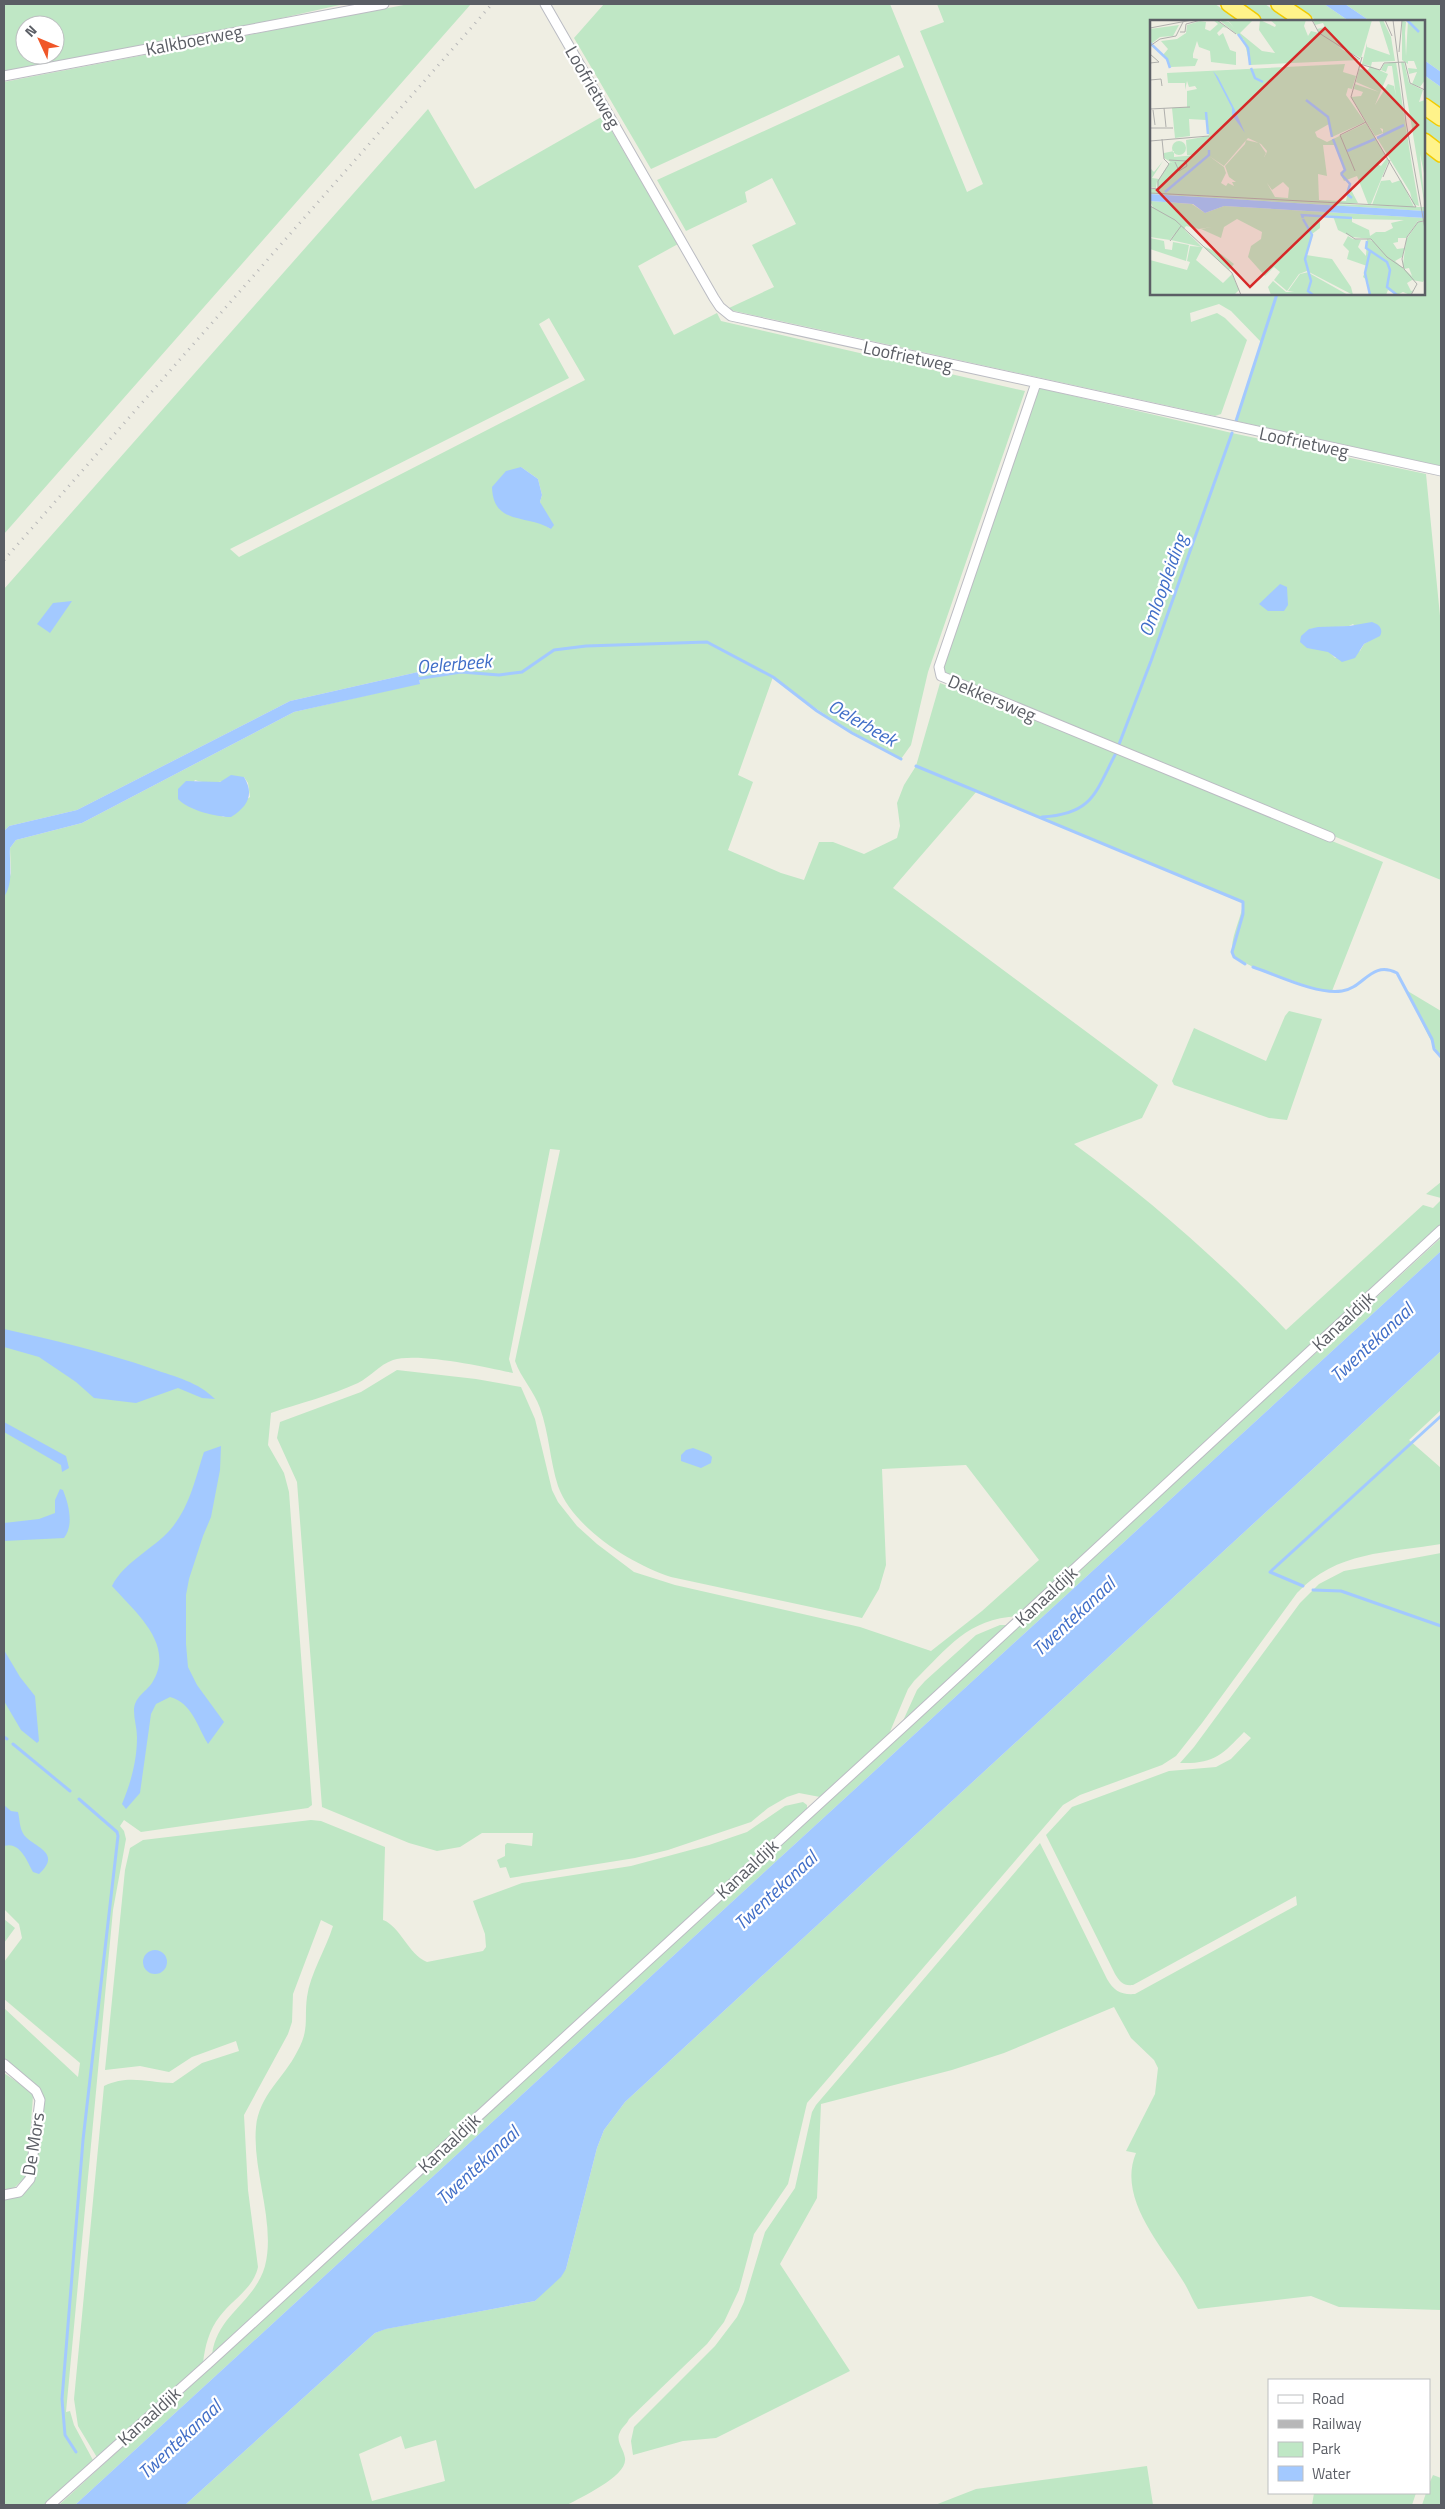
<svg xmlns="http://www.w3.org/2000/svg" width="1445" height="2509" viewBox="0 0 1445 2509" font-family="'Titillium Web',sans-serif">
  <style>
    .green { fill: #bfe7c5; fill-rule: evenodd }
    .water { fill: #a3c9ff }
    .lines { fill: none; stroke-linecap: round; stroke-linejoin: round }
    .stream { stroke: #a3c9ff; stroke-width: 3 }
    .street-casing { stroke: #bbbcc3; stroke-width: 11 }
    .highway-casing { stroke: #f2cb00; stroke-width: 18 }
    .street { stroke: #fff; stroke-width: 9 }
    .highway { stroke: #fff38a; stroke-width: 15 }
    .rail { stroke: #b7b7b8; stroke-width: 3; stroke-dasharray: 1 6; stroke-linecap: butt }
    .labels { text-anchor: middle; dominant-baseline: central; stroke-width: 4.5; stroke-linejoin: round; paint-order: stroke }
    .street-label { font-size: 18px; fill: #5b5e65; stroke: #fff }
    .water-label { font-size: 19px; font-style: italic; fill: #406ec8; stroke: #fff }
    .inset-river { fill: none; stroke: #a3c9ff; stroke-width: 2.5 }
    .inset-road { fill: none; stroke: #b0b0ad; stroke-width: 1 }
    .view { fill: #d62828; fill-opacity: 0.15; stroke: #d62828; stroke-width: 2.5 }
    .inset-edge { fill: none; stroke: #5b5e65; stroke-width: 2.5 }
  </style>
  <rect width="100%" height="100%" fill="#efeee3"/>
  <path class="green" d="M4,4H344L224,31L4,74ZM25,25H55V55H25Z
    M409,4H471L4,534V82Z
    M604,4H890L967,192L983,184L920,31L944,22L937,4H1215L1240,21H1151V294H1424V152L1441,164V466L1236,421L1261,342L1231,311L1219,304L1190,313L1191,322L1217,313L1225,318L1247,340L1221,414L1215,416L730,310L729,308L774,287L752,245L796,224L772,178L745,192L747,202L686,231L657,180L904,67L899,55L651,169L574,38Z
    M1238,4H1265L1289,21H1263Z
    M1293,4H1324L1349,21H1317Z
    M1345,4H1441V72L1424,60V21H1370Z
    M1424,75L1441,87V109L1424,96Z
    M428,109L475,189L603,116L678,244L638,266L674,335L717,313L721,321L1025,391L928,672L911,745L901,759C855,735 814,709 773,677L738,775L753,782L728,850L781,873L804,880L819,842H833L864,854L897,838L900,826L897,803L904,785L916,766L940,683L1137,761L1383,862L1332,991H1322L1253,967L1234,957C1227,942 1242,919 1243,902L977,791L893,888L1158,1085L1142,1118L1074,1144C1148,1198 1223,1264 1286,1330L1423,1205L1433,1208L1441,1200V1226L1019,1616C967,1619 949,1647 914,1681L908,1689L889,1734L820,1797L799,1793L787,1797L768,1808L751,1822L668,1850L635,1858L510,1878L506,1867L500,1868L497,1860L505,1856V1845L507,1843L532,1846L533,1833H482L460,1847L437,1851L409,1843L322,1807L297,1482L277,1438L280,1422L361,1392L397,1370L476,1379L521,1387L535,1419L552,1490L558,1502L577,1526L597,1544L634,1572L675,1585L860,1627L931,1651L982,1611L1039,1560L966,1465L882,1469L886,1565L879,1589L862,1618L671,1577C631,1564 573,1528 558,1486C550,1461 549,1433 540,1408C534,1391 521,1378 515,1361L560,1150L550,1149L509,1359L513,1373C486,1367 417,1352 393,1360C379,1365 370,1377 358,1383C330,1396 300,1403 271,1413L268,1445L284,1473L289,1492L312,1805L308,1808L141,1832L124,1820L120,1826L124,1831L126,1839L113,1910L66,2412L70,2411L74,2425L94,2462L45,2505H4V2199C17,2198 27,2192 34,2181L44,2102C41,2085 16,2070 4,2060V2008L78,2077L80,2063L4,1999V1962L22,1938L19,1924L4,1909V897L11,873L10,848L16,840L82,823L294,712L420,683L418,672L290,701L77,810L9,826L4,831V589ZM549,318L585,380L239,557L230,549L569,378L539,324ZM521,467L538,479L542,495L540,502L551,529L542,523L530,520ZM244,777L248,783L250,797L224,817L182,802L195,780C211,786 228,780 244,777Z
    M1424,116L1441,128V146L1424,134Z
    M1039,388L1232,433L1426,474L1441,626V880L945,677L942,666ZM1353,624L1369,641L1364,644L1360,651L1335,658L1309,629L1349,626Z
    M1406,990L1441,1011V1057C1427,1037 1418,1012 1406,990Z
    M1289,1011L1322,1019L1287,1120L1269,1118L1174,1085L1172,1081L1194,1028L1266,1061L1285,1016Z
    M1441,1182V1198L1426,1194Z
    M1441,1238V1251L75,2505H59Z
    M1441,1351V1410L1409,1440L1441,1468V1544C1388,1553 1336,1551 1297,1593L1202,1723L1176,1756L1162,1765L1080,1795L1063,1805L807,2103L788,2184L754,2234L739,2290L724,2322L707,2344L629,2419C627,2424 622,2427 620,2432C615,2441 624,2449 625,2458C628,2476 581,2497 567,2505H185L375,2333L385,2329L535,2301L566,2269L597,2148L604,2130L625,2102ZM401,2436L405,2449L436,2440L445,2481L372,2501L359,2454Z
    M1441,1553V2310L1339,2307L1311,2296L1198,2309C1192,2300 1189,2290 1183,2281C1161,2245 1117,2198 1136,2153L1126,2151L1155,2094L1158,2068L1154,2060L1131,2038L1114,2007L1004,2053L952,2070L821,2104L817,2198L780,2264L850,2371L716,2438L683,2441L633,2455L631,2441L634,2427L715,2346L737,2317L744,2302L765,2232L795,2188L812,2112L816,2105L1040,1843L1107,1979C1114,1991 1121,1995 1135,1994L1297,1905L1296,1896L1133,1985C1123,1986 1120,1982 1115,1974L1046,1835L1072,1807L1169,1771L1216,1767L1231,1759L1251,1738L1244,1732C1222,1755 1214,1764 1180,1763L1194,1747L1300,1603L1319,1584L1344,1571Z
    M1000,1625H1010L902,1723L917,1690L925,1681L976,1635Z
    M803,1802L807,1805V1810L212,2355C217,2314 254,2304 265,2266C276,2223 252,2171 256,2127C259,2095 284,2078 297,2052C310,2029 304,2019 307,1997C310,1974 326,1949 333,1926L321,1920L293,1994L292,2022L288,2034L244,2115L248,2190L258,2267C253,2289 233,2299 220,2316C209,2330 205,2346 203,2363L98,2459L78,2426L74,2399L104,2086C129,2074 148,2083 173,2083L202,2063L239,2051L236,2041L192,2057L169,2072L140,2066L105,2070L125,1870L130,1848L143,1840L311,1820L321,1821L385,1847L383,1920C400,1926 408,1954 427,1962L483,1951L486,1947L485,1934L473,1901L522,1883L631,1866L709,1845L747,1832L785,1806Z
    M4,1919L15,1928L4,1943Z
    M4,2073L32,2092L33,2096L27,2176L14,2188L4,2190Z
    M1147,2466L1153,2505H935L976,2489Z
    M1433,2475L1441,2478V2505H1422L1426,2493H1429V2484Z
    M1314,2493H1416L1412,2505H1312Z"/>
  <path class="water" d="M1324,4H1345L1370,21H1349Z
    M1424,60L1441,72V87L1424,75Z
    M521,467L538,479L542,495L540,502L554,525L551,529C528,514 493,526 492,487L506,471Z
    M1280,584L1287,587L1288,605L1284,611H1268L1259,604Z
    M72,601L50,633L37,624L53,603Z
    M1372,622C1378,624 1384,628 1380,636L1364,644L1355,658L1342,662L1328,652L1307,648L1300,642L1301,636L1309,629L1318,627L1349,626Z
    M418,672L420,684L294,712L82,823L16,840L10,848C9,865 14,882 4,897V831L9,826L77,810L290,701Z
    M231,775L244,777C255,795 247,807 231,817C216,817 188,810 178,799V789L186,781L220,782Z
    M1441,1251V1351L625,2102L604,2130L597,2148L566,2269L561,2277L535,2301L386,2329L375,2333L185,2505H75Z
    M4,1329C54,1340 104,1352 153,1369C176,1377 198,1382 215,1399L202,1398L178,1388L136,1403L94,1398L76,1382L39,1357L4,1347Z
    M4,1422L66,1456L69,1468L62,1472L61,1465L4,1432Z
    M221,1446L220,1470L211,1517L203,1536L189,1579L186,1595V1644L188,1667L197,1685L224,1722L208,1744C197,1726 192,1703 170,1697L156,1704L151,1714L140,1793L126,1809L122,1804C131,1782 137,1761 137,1737C137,1728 134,1720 134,1711C134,1697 145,1693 152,1683C176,1645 136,1613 112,1586C124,1562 153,1549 170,1530C190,1507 195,1479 204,1452Z
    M693,1448L709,1454L712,1457L711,1463L701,1468L681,1461V1455L686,1450Z
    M60,1489L63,1490C69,1505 74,1525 64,1538L4,1541V1523L39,1519L55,1513V1500Z
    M4,1650L20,1677L35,1696L39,1741L37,1743L21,1730L4,1701Z
    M4,1805L11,1811L18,1812C20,1820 19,1827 24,1835C33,1847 63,1852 39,1874L33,1872C27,1861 20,1841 4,1846Z
    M143 1962a12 12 0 1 1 24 0a12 12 0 1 1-24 0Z"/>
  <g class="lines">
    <path class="stream" d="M1236,421L1277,294
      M416,679L461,672L499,675L522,672L554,650L586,646L707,642L773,677L817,711L852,733L901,759
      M1118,747L1151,661L1232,433
      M916,766L1243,902V914L1232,952L1234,957L1245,964
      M1042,817C1093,814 1095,793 1116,753
      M1253,967C1277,975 1317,995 1342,991C1364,988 1371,960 1397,973L1432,1039L1434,1049L1441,1057
      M1303,1586L1270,1572L1441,1416
      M1313,1590L1341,1591L1441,1626
      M4,1737L7,1739
      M13,1744L70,1791
      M76,2452L65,2435L62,2399L83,2140L118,1836L117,1832L79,1799"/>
    <g class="street-casing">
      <path id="street" d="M545,4L714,298L720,307L731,316L1441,471
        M4,76L384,4
        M1036,383L939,667L941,676L1330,837
        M4,2064L36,2091L40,2100L30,2179L19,2192L4,2195
        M50,2505L209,2363L912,1719L1441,1230"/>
    </g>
    <g class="highway-casing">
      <path id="highway" d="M1229,4L1253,21
        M1279,4L1304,21
        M1424,106L1441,118
        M1424,141L1441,154"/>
    </g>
    <use href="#street" class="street"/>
    <use href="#highway" class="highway"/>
    <path class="rail" d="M4,560L492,4"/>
  </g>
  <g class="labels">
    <g class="street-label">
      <text transform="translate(194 40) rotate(-11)">Kalkboerweg</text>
      <text transform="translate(593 87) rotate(60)">Loofrietweg</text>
      <text transform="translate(908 356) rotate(12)">Loofrietweg</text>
      <text transform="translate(1304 442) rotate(12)">Loofrietweg</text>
      <text transform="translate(992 698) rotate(23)">Dekkersweg</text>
      <text transform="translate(1343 1321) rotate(-43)">Kanaaldijk</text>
      <text transform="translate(1046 1596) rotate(-43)">Kanaaldijk</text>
      <text transform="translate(747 1869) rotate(-43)">Kanaaldijk</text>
      <text transform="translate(449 2143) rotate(-43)">Kanaaldijk</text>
      <text transform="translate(33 2144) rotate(-81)">De Mors</text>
      <text transform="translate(149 2416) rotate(-42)">Kanaaldijk</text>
    </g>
    <g class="water-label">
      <text transform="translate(1162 585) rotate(-70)">Omloopleiding</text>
      <text transform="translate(454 663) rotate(-5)">Oelerbeek</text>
      <text transform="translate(863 722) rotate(30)">Oelerbeek</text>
      <text transform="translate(1371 1342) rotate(-43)">Twentekanaal</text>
      <text transform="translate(1073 1616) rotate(-43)">Twentekanaal</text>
      <text transform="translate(775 1890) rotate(-43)">Twentekanaal</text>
      <text transform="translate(477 2165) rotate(-43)">Twentekanaal</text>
      <text transform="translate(179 2439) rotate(-43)">Twentekanaal</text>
    </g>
  </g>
  <g transform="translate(1150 20)">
    <rect width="275" height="275" fill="#efeee3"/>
    <path d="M63,0H67L77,8L73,7L67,13L69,16L73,13L80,30L86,32V45L61,42L60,31L49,27L47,21L43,34V38L48,39L45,46L21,47L13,35L18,29L11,21L27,19L36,13L37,5L50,1L56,2L55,9L60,11L68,4ZM69,0L79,2L84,8L78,0H103L90,13L112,31L125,33L109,10L110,0L125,7L126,5L120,0H156L154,6L158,16L161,11L169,13L167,9L175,7L173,3L165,5L163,0H222L211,38L187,26L210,40L100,45L94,20ZM229,0H233L241,17L245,41L222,42L221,46L212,44L217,23V27L240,35ZM252,0L256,2L255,13L256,36L258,0L275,1V60L270,67L262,64L267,52L259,54L258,48L267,49L264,41H258V44L252,40ZM29,5L23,16L10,17L0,25V9ZM246,42L261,140L269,186L263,184L260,172L227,118L233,115V109L230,108L233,113L225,116L201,77L211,76L213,72L204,69L205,64L229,72L206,62L209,49L218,50L220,46L238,54L225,85L238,64L244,66L246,76L242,46H238L236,52L231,50L234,44ZM251,42H254L259,63L273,70L269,82L275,80V158L270,134L275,187ZM195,44L193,52L206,56L202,69L198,68L196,75L215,102L182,117L179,104L165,112L167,117L177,122L216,103L235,134L227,144L231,146L237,138L239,140L221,184H218L207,156L194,161L190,153L195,149L185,125H173L177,156L168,154L169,180L196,181L199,166L208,183L183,184L266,187H275V191L0,174V169H8L7,161L6,168L0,167V148L4,152L13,141L2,158L9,159L20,142L24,144L14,138V133L24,131V137L46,135H37L36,120L59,116L56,100L39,99L40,116L25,118L22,88L37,87V71L47,69L45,66L39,67L37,61L35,70V63H18L17,53ZM98,118L111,124L117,131L116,134L114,137L116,133L109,123L96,120L95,124L75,146L79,157L86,162H82L84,166L78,163L76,166L71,163L76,153L74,147L59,136L74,146ZM133,162L139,168L138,178L125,177L117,163L122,170ZM22 128a7 7 0 1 1 14 0a7 7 0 1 1-14 0ZM240,160L242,163L251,160L264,187L222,185L231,161ZM0,181L42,184L55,193L74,186L275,198V201H268L256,218H248V222L243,223L247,229L255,228L252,237L245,241L262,256L259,248L254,249L253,245L256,220L268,202H275V258L273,262L262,260L257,263L261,271L264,270L260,275L253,272L247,275L238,270L236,275H220L218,261L213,257L217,246L197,239L199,231L193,225L198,216L203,219L211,220L208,227L216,236L217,219L223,221L221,219L202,217L188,210L183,196L170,195V208L162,214L156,235L182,239L201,267L203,275L157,251L149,254L137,271L124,260L130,252L124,247L115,256L98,237L101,226L111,219L112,212L87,199L74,207L71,218L51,209L62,207L49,209L36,206L34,209L29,204L52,227L21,220L25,213L20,220L0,217V186L3,187ZM202,198L203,199L254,200L241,203L243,208L235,212H226L220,216L219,210L202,202ZM0,218L14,221L15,229L22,230L23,222L39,225L36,241L0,229ZM40,226L53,227L46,240L73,263L82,254L89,270L84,275H0V240L37,250L40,242L37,241ZM53,226L71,234L84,244L79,250ZM159,252V253L198,275H121L118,267L123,261L136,272H144L138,271L150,254Z" fill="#bfe7c5" fill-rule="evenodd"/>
    <path d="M63,51L68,57L84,88L95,113L82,95V88ZM0,174L275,191V198L74,186L55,193L43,184L0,181Z" fill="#a3c9ff"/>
    <path class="inset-river" d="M257,0L269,12M88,14L98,28L100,45M0,23L17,39L20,48M101,48L105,58L113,62M156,80L178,97L182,117M56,92L58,114M227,118L254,105M183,119L195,150L191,154M197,131L225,119M191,154L200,164L197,174L202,178M15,172L59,135V130M153,198L152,195L202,198M153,199L162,215L155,239L161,261L158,271L163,275M217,221L216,228L237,242L240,250L237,267L247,275M220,231L215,253L220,275"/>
    <path class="inset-road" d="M67,0L86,14M162,0L169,13L210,39M235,0L242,16M243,0L256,102L275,209M0,8L42,0M30,12H35L36,4L51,0M0,26L10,19L26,16L33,2M249,32L252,0M0,34L9,42L0,43M212,37L201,77L266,187M210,44L230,50L234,43L255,42L260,63L275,70M0,60L11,59L12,66M14,88L16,107M0,89L40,87M3,90L5,105M0,108H23M0,121L59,116M19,140L36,141L37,146L29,151L25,142M205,151L190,115L216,102M233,157L240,140M0,168L8,169V161L19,144L14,139L12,119M0,173L266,187M0,186L25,200L82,253L91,275M196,213L205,219H221L237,237L253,248M20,221L31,206M261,275L267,264L254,249L252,239L257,217L268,202L274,201"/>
    <path class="view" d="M175,8L268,105L100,267L7,170Z"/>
    <rect width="275" height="275" class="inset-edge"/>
  </g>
  <rect width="1445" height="2509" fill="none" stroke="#5b5e65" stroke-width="10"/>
  <rect x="1268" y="2379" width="162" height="115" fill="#ffffff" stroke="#bdbfc1"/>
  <rect x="1278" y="2395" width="25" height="8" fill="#ffffff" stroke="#bdbfc1"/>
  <text x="1312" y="2404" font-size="15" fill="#5b5e65">Road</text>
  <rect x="1278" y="2420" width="25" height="8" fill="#b7b7b8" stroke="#bdbfc1"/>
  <text x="1312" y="2429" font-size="15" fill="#5b5e65">Railway</text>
  <rect x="1278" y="2442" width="25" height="15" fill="#bfe7c5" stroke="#bdbfc1"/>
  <text x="1312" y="2454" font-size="15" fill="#5b5e65">Park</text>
  <rect x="1278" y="2466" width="25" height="15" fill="#a3c9ff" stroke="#bdbfc1"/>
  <text x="1312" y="2479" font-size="15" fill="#5b5e65">Water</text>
  <g transform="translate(40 40) rotate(314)"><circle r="24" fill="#ffffff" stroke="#bdbfc1"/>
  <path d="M0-4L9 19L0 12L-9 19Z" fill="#f05628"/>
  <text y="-8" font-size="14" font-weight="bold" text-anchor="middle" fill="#5b5e65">N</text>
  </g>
</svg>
